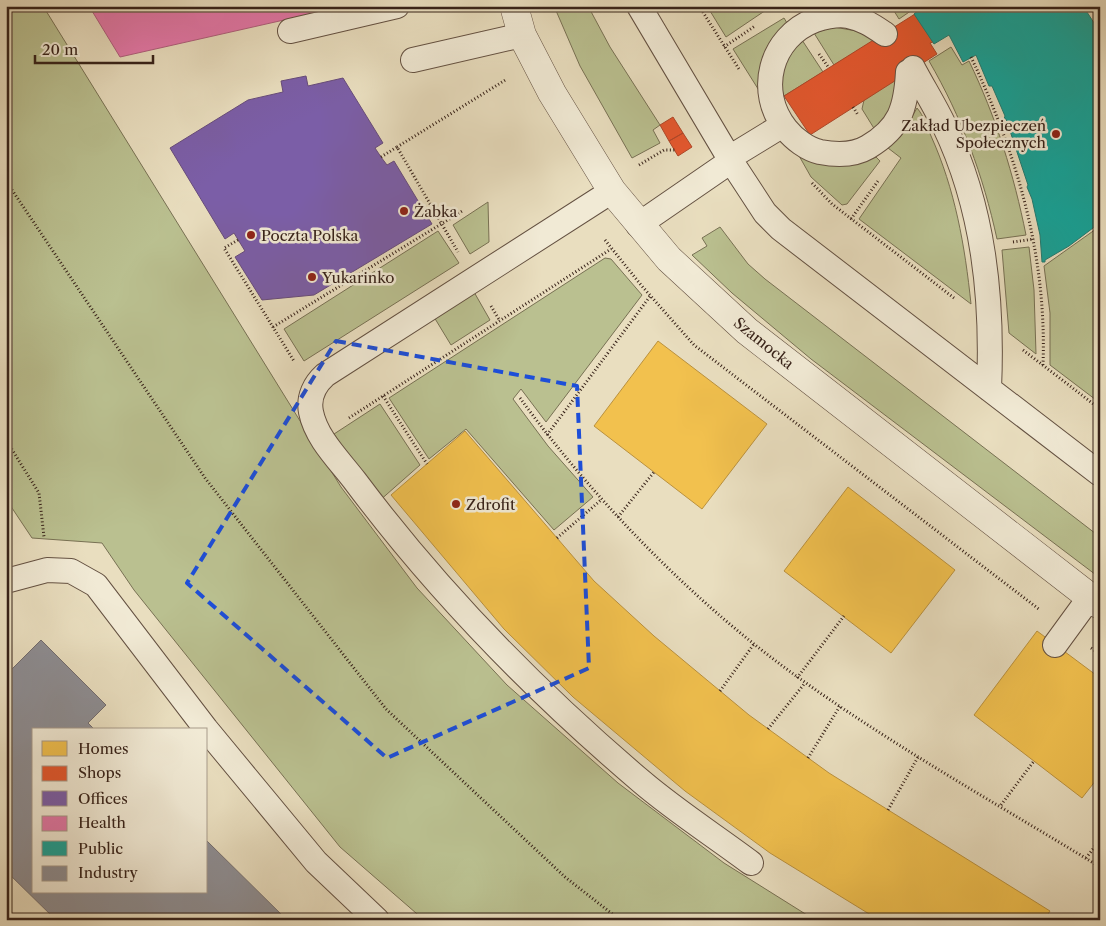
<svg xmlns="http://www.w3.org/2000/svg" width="1106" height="926" viewBox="0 0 1106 926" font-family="'Libre Caslon Text',serif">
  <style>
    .green { fill: #bac090; stroke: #787154 }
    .homes { fill: #f2c14e; stroke: #ba913e }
    .shops { fill: #e4572e; stroke: #b04728 }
    .offices { fill: #7b5ea7; stroke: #674c7c }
    .health { fill: #e377a8; stroke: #af5e7d }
    .public { fill: #17a398; stroke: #217c72 }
    .industry { fill: #8d8d92; stroke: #736d6e }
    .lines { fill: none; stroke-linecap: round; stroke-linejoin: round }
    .lane-casing { stroke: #645142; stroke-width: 26 }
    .street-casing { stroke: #645142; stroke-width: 29 }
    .path { stroke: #372219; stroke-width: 3; stroke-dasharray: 1 2.5; stroke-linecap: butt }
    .lane { stroke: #f1ead5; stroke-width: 24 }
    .street { stroke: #f1ead5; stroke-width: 28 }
    .marked { fill: none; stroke: #1d4ed8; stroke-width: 4; stroke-dasharray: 10 6; stroke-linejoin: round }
    .poi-dot { fill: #8f2418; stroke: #f1ead5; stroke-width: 2 }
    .labels { text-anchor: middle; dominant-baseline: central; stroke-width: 5; stroke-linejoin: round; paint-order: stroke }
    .poi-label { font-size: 15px; fill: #372219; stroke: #f1ead5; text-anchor: start }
    .street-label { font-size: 15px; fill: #372219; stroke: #f1ead5 }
  </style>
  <rect width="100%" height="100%" fill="#e9debf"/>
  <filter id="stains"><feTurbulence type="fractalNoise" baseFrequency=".004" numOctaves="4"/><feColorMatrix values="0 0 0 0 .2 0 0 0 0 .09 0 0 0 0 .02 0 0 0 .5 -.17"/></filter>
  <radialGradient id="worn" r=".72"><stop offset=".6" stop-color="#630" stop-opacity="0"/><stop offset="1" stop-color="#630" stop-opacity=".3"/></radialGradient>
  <path class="green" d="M6,6H43L341,487L417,588L507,685L618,783L724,863L815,920H424L340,847L134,590L102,543L32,538L6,499Z
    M554,6H588L610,47L660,125L653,130L660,143L632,158L580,66Z
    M707,6H772L726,37Z
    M891,6H918L899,19Z
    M784,18L787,23C766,42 756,64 760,92L733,49Z
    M834,27L862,32L874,41L834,65L814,33Z
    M802,40L823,72L784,96C775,75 788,56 802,40Z
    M951,47L962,65L969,61C996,117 1014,175 1026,235L997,239C983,175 962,118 929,61Z
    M897,78L890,113L875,130L862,109L864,100Z
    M917,108C924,116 927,127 931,136C955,189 965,246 971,304L859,219L901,158L888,148L901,136Z
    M798,154L859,163L876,157L880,161L847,204L842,205L811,177Z
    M488,202L489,242L470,254L453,225Z
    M720,227L748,264L765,279L1100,537V578L811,359L732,293L692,255L707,246L702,238Z
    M1096,229L1100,235V403L1050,365V313L1044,266Z
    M438,231L459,263L304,361L284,329Z
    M1029,247L1034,290L1036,354L1009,333L1002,250Z
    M605,258L611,259L642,295L546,422L521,389L513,399L548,446L593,497L554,530L466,429L429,459L389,398Z
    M474,292L490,320L451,345L434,317Z
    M380,404L420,465L378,502L334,434Z"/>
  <path class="homes" d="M658,341L767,424L702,509L594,426Z
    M465,431L594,581L654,636L749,715L829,773L1050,911L1044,920H879L770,853L685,791L573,697L504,629L391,495Z
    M848,487L955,570L891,653L784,571Z
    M1037,631L1100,678V775L1082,798L974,715Z"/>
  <path class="shops" d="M915,14L933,42L930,43L937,54L810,135L784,96Z
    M673,117L683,133L669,141L660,125Z
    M683,133L692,147L678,156L669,141Z"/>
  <path class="offices" d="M306,76L308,86L343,78L383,143L375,148L381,157L387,165L394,161L432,224L314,295L262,300L235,257L245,251L234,233L225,239L170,148L248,100L283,92L281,81Z"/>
  <path class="health" d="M89,6H346L120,57Z"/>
  <path class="public" d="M923,6H1083L1100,32V229L1097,225L1069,246L1045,260V262H1042L1040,235L1032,199L1027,187L1028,185L1006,119H1004L1005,116L992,86H989L976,55L963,62L949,35L934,44L914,14Z"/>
  <path class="industry" d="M41,640L106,705L88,723L95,730H34V892H206V840L287,920H56L6,871V675Z"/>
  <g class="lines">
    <g class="lane-casing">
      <path id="lane" d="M639,6L731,161L765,213L781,229L1100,474
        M290,31L397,6
        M885,34C873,26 863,19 848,16C837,14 825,17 815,20C770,37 756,92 786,129C794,139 807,149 820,152C836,155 853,156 868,147C900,128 906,108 908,72
        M413,60L522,35
        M913,68C923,87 935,106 944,125C984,208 993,299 989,389
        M729,158L783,125
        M612,191L325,375C315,384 308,397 311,412C316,438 339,460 355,481C438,592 536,692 642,782C676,811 715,836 751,863
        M638,225L731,161
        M6,581L47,570L71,571L96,585L206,729L316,862L377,920
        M1055,645L1090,597"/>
    </g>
    <g class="street-casing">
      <path id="street" d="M514,6L522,35L552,93L612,191L669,259L747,331L1100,605"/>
    </g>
    <path class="path" d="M699,6L739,69
      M724,47L755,26
      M819,54L829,68
      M971,57C1017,154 1047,256 1043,365
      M853,107L858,115
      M397,147L507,79
      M381,157L397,147L458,252
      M639,165L664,150H675
      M6,181L205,478L386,709L565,877L620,920
      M812,183L832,204L954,298
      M851,219L878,181
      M238,240L224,248L294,361
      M605,240L641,285L694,345L1040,610
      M1013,242L1034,239
      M491,306L500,321
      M273,327L464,210
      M1023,350L1100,409
      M383,396L427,464
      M520,398C595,501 695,604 799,678C895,747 999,805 1100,867
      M349,418L611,249
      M547,435L651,295
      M6,440L39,493L44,537
      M618,517L654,472
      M557,538L601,500
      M1091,648L1100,654
      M797,678L844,616
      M720,691L754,644
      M768,729L805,683
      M808,758L840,706
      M1001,805L1034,761
      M888,810L918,757
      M1086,858L1100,840"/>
    <use href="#lane" class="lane"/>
    <use href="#street" class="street"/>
  </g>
  <path class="marked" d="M336,341L577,386L589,668L387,758L187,583Z"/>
  <g class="poi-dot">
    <circle cx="1056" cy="134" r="5"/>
    <circle cx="404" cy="211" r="5"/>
    <circle cx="251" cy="235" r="5"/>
    <circle cx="312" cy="277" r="5"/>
    <circle cx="456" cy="504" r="5"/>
  </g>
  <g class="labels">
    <g class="poi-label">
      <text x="1046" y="125" text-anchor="end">Zakład Ubezpieczeń<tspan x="1046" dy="17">Społecznych</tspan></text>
      <text x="414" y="211">Żabka</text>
      <text x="261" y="235">Poczta Polska</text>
      <text x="322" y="277">Yukarinko</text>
      <text x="466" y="504">Zdrofit</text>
    </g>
    <g class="street-label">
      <text transform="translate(764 343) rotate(39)">Szamocka</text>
    </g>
  </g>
  <rect width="1106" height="926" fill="none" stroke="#e9debf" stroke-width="25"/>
  <rect x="8" y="8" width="1091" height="911" fill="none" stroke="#372219" stroke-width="2.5"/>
  <rect x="12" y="12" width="1081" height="901" fill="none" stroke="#372219"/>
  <rect x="32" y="728" width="175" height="165" fill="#f1ead5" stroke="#a79a8a"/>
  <rect x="42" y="741" width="25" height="15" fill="#f2c14e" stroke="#a79a8a"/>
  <text x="78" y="754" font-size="15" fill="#372219">Homes</text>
  <rect x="42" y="766" width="25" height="15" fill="#e4572e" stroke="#a79a8a"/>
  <text x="78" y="778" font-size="15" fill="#372219">Shops</text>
  <rect x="42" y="791" width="25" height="15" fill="#7b5ea7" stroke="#a79a8a"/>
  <text x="78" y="804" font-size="15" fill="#372219">Offices</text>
  <rect x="42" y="816" width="25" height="15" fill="#e377a8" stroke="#a79a8a"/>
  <text x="78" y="828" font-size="15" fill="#372219">Health</text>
  <rect x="42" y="841" width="25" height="15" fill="#17a398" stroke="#a79a8a"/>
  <text x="78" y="854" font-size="15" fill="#372219">Public</text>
  <rect x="42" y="866" width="25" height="15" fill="#8d8d92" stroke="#a79a8a"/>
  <text x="78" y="878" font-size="15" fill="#372219">Industry</text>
  <path d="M35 55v8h118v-8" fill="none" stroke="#372219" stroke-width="2.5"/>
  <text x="42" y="55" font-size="15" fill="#372219" stroke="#f1ead5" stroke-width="4" paint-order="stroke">20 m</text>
  <rect width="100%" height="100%" filter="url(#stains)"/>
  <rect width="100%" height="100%" fill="url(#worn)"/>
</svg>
